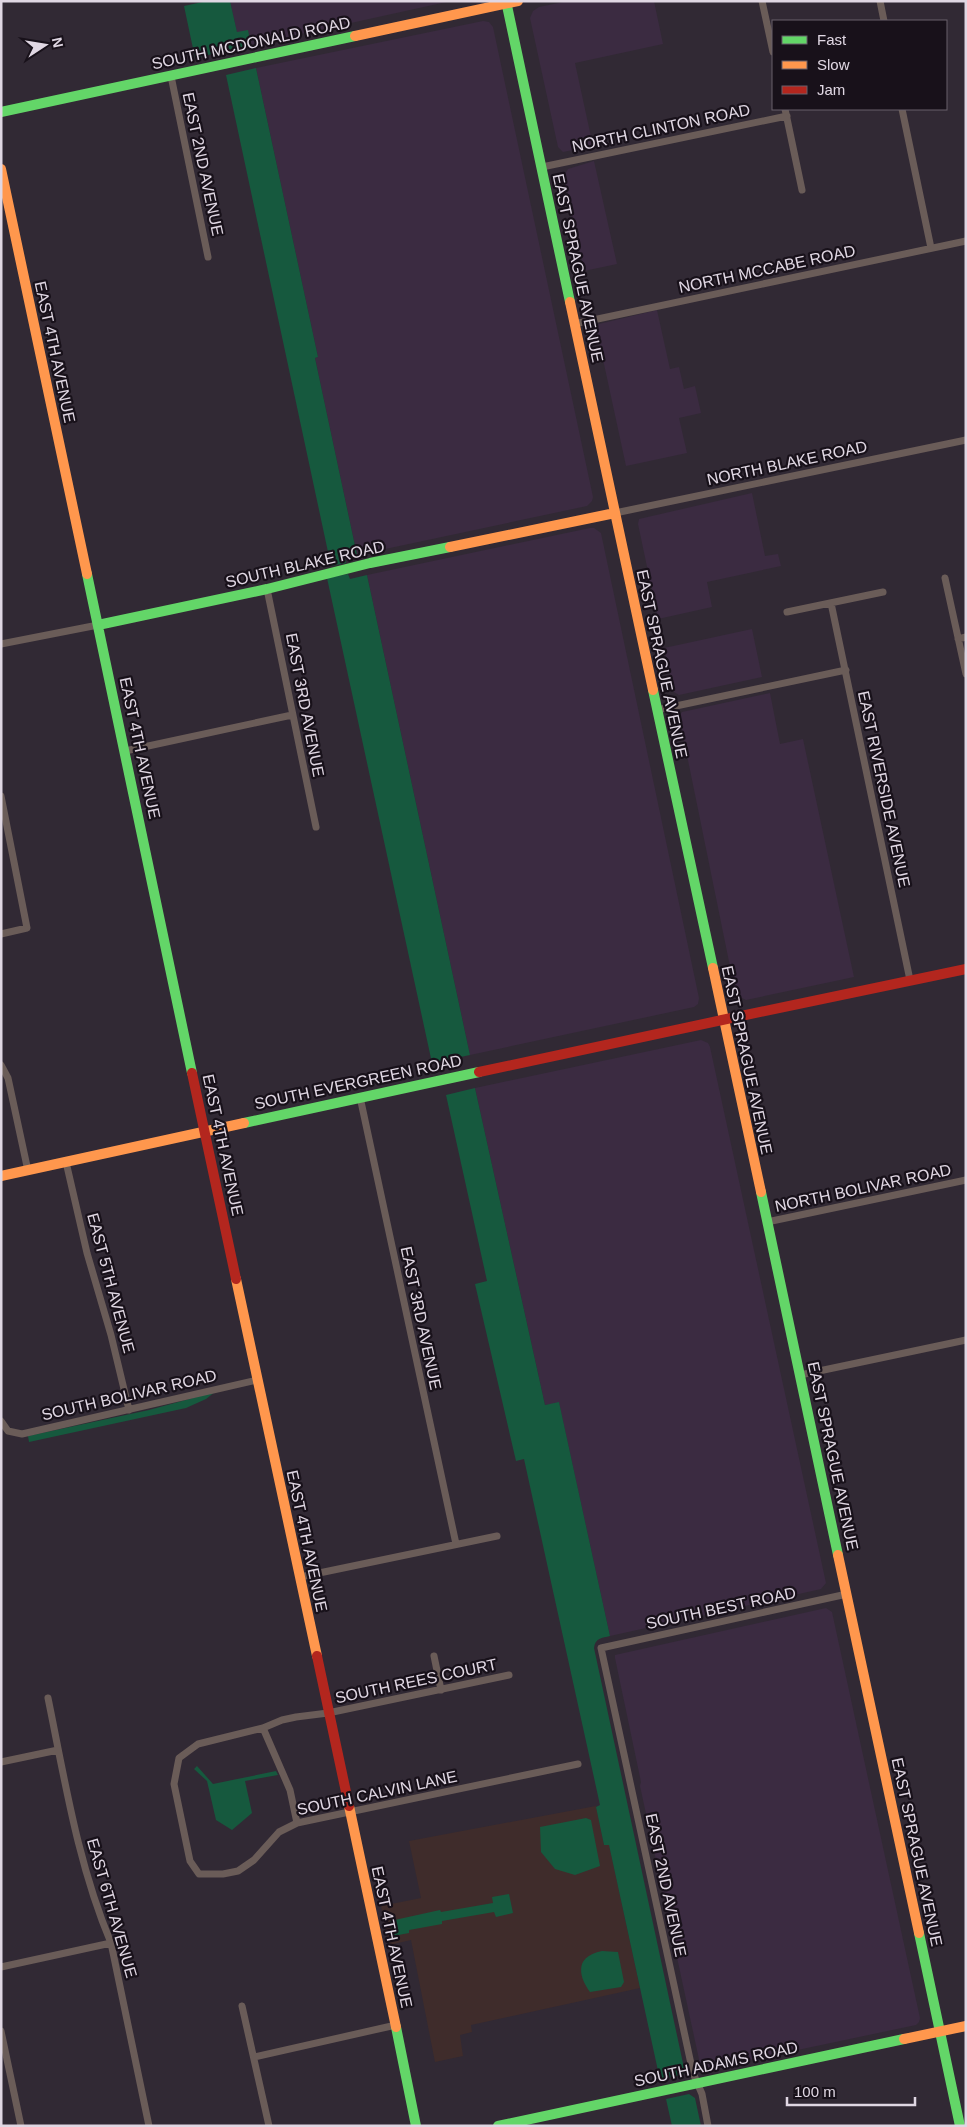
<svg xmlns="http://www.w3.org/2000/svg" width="967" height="2127" viewBox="0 0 967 2127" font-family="Helvetica,sans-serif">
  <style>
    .built { fill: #3b2b41 }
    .education { fill: #3f2c2b }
    .green { fill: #16593e }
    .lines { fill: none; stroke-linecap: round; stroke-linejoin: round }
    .street { stroke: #6a5c58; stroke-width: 7 }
    .fast { stroke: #63d668; stroke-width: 10 }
    .slow { stroke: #ff974d; stroke-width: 10 }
    .jam { stroke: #b3261e; stroke-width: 10 }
    .labels { text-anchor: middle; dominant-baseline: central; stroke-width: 4.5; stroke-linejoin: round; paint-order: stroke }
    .street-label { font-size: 16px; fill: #e0d7e3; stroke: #18111a }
  </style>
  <rect width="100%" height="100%" fill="#312934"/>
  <path class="built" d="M230,1H451L251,45L248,31L237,33Z
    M568,1H654L663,44L575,63L593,146L563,152L558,147L530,18L533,11L539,7Z
    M483,21L489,22L493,27L593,497L592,501L587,506L357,555L315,358L318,357L256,68Z
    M594,161L617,264L584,271L564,176L568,169Z
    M657,310L670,369L679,367L684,389L695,386L701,413L679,418L687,453L626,466L596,327L599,324Z
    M752,493L765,556L778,554L781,566L707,582L712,607L658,619L638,524L639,519Z
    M590,528H594L601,533L699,998L698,1004L694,1007L470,1055L367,575Z
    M752,629L762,677L679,695L674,692L664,648Z
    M770,693L780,744L803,739L854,977L746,1000L738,996L735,991L679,716L682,712Z
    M701,1040L708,1043L710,1047L826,1583L821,1589L610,1636L559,1403L545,1405L475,1088Z
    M826,1608L832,1612L920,2018L919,2022L916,2025L707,2069L700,2064L640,1786L641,1782L615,1658V1655Z"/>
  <path class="education" d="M596,1806L604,1845L609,1844L640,1988L471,2025L472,2032L460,2035L463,2056L435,2062L411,1940L389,1945L381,1906L421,1898L409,1841Z"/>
  <path class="green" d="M207,1H230L237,32L248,30L251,45L195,58L184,6Z
    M256,68L318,357L315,358L357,555L345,558L346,563L331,566L226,75Z
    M348,574L350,579L367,575L470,1055L432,1063L327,578Z
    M475,1088L545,1405L559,1402L610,1636C602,1638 595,1638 594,1648L684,2068L683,2074L660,2080L609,1845H604L596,1807L600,1805L524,1459L516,1461L475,1284L487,1281L446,1095Z
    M215,1392L206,1399L186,1408L29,1442L28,1436L149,1410Z
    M197,1766L213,1784L276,1771L278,1775L245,1781L252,1813L232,1830L216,1820L207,1781L194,1769Z
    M586,1818L591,1820L600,1866L575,1875L555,1869L541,1852L540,1827Z
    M509,1894L513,1913L496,1917L494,1912L442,1921V1924L409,1930V1933L393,1936L390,1921L440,1910L441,1912L493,1903L492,1897Z
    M602,1951L618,1952L624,1982L621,1987L590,1992C577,1974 576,1956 602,1951Z
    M689,2094L695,2098L701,2126H672L666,2099Z"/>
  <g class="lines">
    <path class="street" d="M762,1L773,52
      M880,1L884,21
      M171,76L208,257
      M785,109L802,190
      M902,109L931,248
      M542,167L787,116
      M574,324L966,241
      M615,513L966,440
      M945,578L966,674
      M267,589L316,827
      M831,603L910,980
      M787,612L883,592
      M958,639L966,637
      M1,644L98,625
      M657,710L846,670
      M125,751L292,715
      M1,796L27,928L1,934
      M1,1065L8,1078L28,1171
      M360,1097L456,1544
      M66,1162L87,1253L111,1335L129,1410
      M767,1222L966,1180
      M800,1375L966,1340
      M1,1421L8,1431L22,1434L257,1380
      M300,1577L497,1536
      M434,1656L441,1690
      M509,1675L328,1713L296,1717L282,1720L263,1728L198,1744L179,1758L174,1784L190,1861L199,1874H223L238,1871L254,1860L279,1832L297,1823L578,1764
      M48,1698C65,1781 78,1865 111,1943L149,2126
      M263,1728L290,1790L297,1823
      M1,1762L58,1750
      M1,1967L111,1943
      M242,2006L269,2126
      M1,2031L21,2126
      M254,2057L396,2025
      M708,2126L702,2094L693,2073L601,1648L847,1594"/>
    <path class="fast" d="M506,1L570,302
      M1,112L355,36
      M87,574L192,1073
      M98,625L267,589L370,563L450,547
      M653,690L713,968
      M244,1123L479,1072
      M761,1192L838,1555
      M919,1933L960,2126
      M396,2027L416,2126
      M498,2126L904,2039"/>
    <path class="slow" d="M355,36L518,1
      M1,169L87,574
      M570,302L653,690
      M450,547L615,513
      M713,968L761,1192
      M1,1176L244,1123
      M236,1279L317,1656
      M838,1555L919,1933
      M349,1806L396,2027
      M904,2039L966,2026"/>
    <path class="jam" d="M722,1020L966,969
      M479,1072L722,1020
      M192,1073L236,1279
      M317,1656L349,1806"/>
  </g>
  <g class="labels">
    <g class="street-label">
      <text transform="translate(251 43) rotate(-12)">SOUTH MCDONALD ROAD</text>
      <text transform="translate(661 128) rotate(-12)">NORTH CLINTON ROAD</text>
      <text transform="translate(203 164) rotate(78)">EAST 2ND AVENUE</text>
      <text transform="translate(578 268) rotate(78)">EAST SPRAGUE AVENUE</text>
      <text transform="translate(767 269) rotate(-12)">NORTH MCCABE ROAD</text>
      <text transform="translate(55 352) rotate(78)">EAST 4TH AVENUE</text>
      <text transform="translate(787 463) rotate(-12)">NORTH BLAKE ROAD</text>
      <text transform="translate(305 564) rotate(-13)">SOUTH BLAKE ROAD</text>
      <text transform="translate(662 664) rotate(78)">EAST SPRAGUE AVENUE</text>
      <text transform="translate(305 705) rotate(79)">EAST 3RD AVENUE</text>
      <text transform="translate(140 748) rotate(78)">EAST 4TH AVENUE</text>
      <text transform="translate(884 789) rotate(78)">EAST RIVERSIDE AVENUE</text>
      <text transform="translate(747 1060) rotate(78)">EAST SPRAGUE AVENUE</text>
      <text transform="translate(358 1082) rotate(-12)">SOUTH EVERGREEN ROAD</text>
      <text transform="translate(223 1145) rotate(78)">EAST 4TH AVENUE</text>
      <text transform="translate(863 1188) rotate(-12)">NORTH BOLIVAR ROAD</text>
      <text transform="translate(111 1283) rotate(75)">EAST 5TH AVENUE</text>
      <text transform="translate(421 1318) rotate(78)">EAST 3RD AVENUE</text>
      <text transform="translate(129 1395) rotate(-13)">SOUTH BOLIVAR ROAD</text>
      <text transform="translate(833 1456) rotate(78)">EAST SPRAGUE AVENUE</text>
      <text transform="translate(307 1541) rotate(78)">EAST 4TH AVENUE</text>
      <text transform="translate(721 1608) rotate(-12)">SOUTH BEST ROAD</text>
      <text transform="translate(416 1681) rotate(-12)">SOUTH REES COURT</text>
      <text transform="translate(377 1793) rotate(-12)">SOUTH CALVIN LANE</text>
      <text transform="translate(917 1852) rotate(78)">EAST SPRAGUE AVENUE</text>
      <text transform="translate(666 1885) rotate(78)">EAST 2ND AVENUE</text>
      <text transform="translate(112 1908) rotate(74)">EAST 6TH AVENUE</text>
      <text transform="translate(392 1937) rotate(78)">EAST 4TH AVENUE</text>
      <text transform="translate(716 2064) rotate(-12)">SOUTH ADAMS ROAD</text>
    </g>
  </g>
  <rect width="967" height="2127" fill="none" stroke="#e0d7e3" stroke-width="5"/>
  <rect x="772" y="20" width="175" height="90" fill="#18111a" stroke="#68606a"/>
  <rect x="782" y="36" width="25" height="8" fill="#63d668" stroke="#68606a"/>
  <text x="817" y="45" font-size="15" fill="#e0d7e3">Fast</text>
  <rect x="782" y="61" width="25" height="8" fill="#ff974d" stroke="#68606a"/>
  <text x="817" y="70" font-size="15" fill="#e0d7e3">Slow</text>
  <rect x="782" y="86" width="25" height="8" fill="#b3261e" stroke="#68606a"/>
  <text x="817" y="95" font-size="15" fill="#e0d7e3">Jam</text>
  <g transform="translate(45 45) rotate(78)" stroke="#18111a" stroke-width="4" paint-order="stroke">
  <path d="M0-4L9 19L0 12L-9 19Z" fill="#e0d7e3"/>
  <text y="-8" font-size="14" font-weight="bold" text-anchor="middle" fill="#e0d7e3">N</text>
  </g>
  <path d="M787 2097v8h128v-8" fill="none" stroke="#e0d7e3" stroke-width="2.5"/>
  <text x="794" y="2097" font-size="15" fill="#e0d7e3" stroke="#18111a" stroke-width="4" paint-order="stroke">100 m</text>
</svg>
